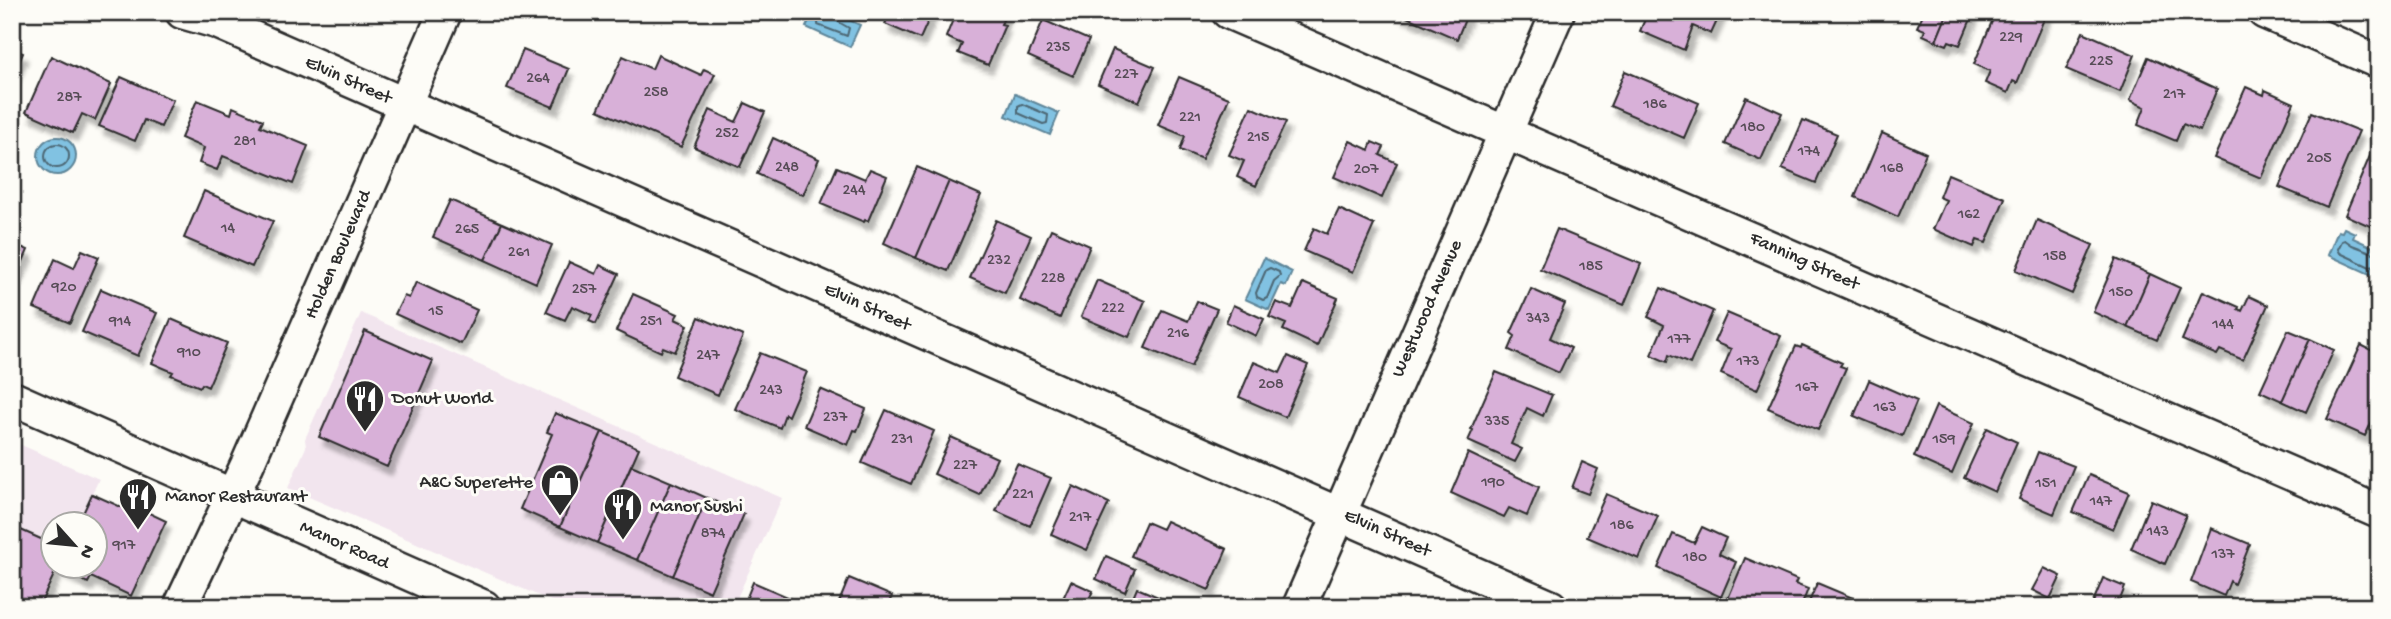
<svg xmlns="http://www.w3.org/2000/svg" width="2391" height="619" viewBox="0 0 2391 619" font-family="'Gochi Hand',sans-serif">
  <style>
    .built { fill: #f2e5ee }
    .water { fill: #81c2e2; stroke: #5f8699; stroke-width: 2 }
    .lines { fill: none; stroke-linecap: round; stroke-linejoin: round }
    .shore { stroke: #4d6774; stroke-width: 2 }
    .building { fill: #d8b0d8; stroke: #2b2b2b; stroke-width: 2; filter: url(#shadow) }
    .minor-casing { stroke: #2b2b2b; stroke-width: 37 }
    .minor { stroke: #fdfcf7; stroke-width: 32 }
    .labels { text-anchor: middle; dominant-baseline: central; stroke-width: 6; stroke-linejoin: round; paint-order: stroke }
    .number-label { font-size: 16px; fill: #564c56 }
    .street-label { font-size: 19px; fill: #2b2b2b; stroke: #fdfcf7 }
    .poi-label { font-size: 19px; fill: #2b2b2b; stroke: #fdfcf7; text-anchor: start }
  </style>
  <defs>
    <filter id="shadow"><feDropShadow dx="4.5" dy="8" stdDeviation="2" flood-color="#0004"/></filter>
  </defs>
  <rect width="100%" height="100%" fill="#fdfcf7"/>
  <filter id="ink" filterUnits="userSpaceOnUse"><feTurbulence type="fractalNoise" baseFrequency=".0143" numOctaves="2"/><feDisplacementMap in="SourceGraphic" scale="14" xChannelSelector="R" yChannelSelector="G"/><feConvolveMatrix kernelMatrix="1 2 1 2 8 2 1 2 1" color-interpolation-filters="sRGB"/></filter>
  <g filter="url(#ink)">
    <path class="built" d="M361,313L782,498L733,607H565L288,488L306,447L305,439Z
      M12,441L99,479L78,524H52V566L58,567L39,607H12Z"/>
    <path class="water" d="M813,12H832L860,25L850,47L806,27Z
      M1015,94L1059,113L1050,135L1006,116Z
      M38 156a19 19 0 1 1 38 0a19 19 0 1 1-38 0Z
      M2344,228L2355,233L2353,238L2379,250V266L2374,276L2328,255L2338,231L2342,232Z
      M1264,258L1292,272L1286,286L1281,284L1269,310L1245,299Z"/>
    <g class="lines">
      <path class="shore" d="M819,12L818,25L847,36L849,28L835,20L832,12
        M1022,104L1048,115L1047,123L1043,124L1018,113V106Z
        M45 156a12 12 0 1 1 24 0a12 12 0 1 1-24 0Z
        M2379,255L2352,245L2345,240L2342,241L2338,249L2340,253L2370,267L2379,265
        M1270,268L1279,272L1280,276L1274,281L1267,298L1263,300L1257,297L1256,293L1266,270Z"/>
    </g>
    <path class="building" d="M890,12H932L920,39L885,24Z
      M956,12H1007L1001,24L1005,25L988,65L958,53L962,44L946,37Z
      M1395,12H1468L1457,39Z
      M1648,12H1721L1711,34L1693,26L1684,50L1640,31Z
      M1924,12H1948L1936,41L1923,35L1925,30L1917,27Z
      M1948,12H1974L1960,45L1949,41L1947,45L1936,41Z
      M1996,12H2047L2017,83L2013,81L2008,93L1985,83L1990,71L1974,64Z
      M1043,20L1089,40L1073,76L1028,56Z
      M2083,32L2135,55L2120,92L2066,69Z
      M12,49L23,53L12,79Z
      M1113,49L1155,67L1139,102L1098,84Z
      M523,50L569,69L553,107L507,88Z
      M658,55L701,75L704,69L715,74L681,147L598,110L623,56L652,69Z
      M51,56L111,84L95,120L82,114L73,133L26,112Z
      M2148,57L2217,89L2200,131L2183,124L2176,141L2138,125L2145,107L2130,100Z
      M1625,71L1699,103L1684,138L1610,106Z
      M121,77L173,100L161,127L144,120L135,141L99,126Z
      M1179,77L1229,98L1202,159L1180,150L1185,136L1158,125Z
      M2246,87L2264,95L2265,90L2294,103L2261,178L2214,158Z
      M1746,97L1782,113L1761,160L1725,144Z
      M197,100L231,114L233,107L263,120L260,126L308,146L293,184L223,156L217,170L199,163L204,148L181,138Z
      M745,103L765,112L740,167L694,147L710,110L736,122Z
      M1251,107L1286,122L1256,186L1237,177L1244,161L1229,155Z
      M2312,112L2359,131L2327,207L2279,187Z
      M1803,120L1837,134L1816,183L1782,169Z
      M1882,133L1926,153L1898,217L1855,197Z
      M773,138L819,159L803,195L757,174Z
      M1350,141L1369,150L1372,142L1384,147L1380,155L1397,163L1382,198L1334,177Z
      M2375,144L2379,145V230L2345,215Z
      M837,167L865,179L870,169L887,176L868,221L865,220L864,222L821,204Z
      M917,167L949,181L916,258L884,243Z
      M1948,174L2005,198L1986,243L1977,240L1974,247L1933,229L1946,200L1939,197Z
      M949,181L981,195L948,271L916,258Z
      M204,191L273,221L252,267L184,238Z
      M450,200L502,223L485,260L433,237Z
      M1339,209L1374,225L1353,272L1304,251L1314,228L1327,234Z
      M996,220L1031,236L1005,293L970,278Z
      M2037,220L2093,245L2072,294L2016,270Z
      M502,223L552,245L536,283L485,260Z
      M1051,229L1090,246L1060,318L1020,300Z
      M1557,229L1641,264L1624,305L1540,269Z
      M12,243L28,250L12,287Z
      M82,250L99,257L70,323L34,308L55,259L74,268Z
      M2116,259L2150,274L2127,327L2093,312Z
      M569,262L596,274L600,265L619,274L596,324L589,321L592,315L572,306L565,320L546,312Z
      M2150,274L2180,288L2157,340L2127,327Z
      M1097,280L1145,301L1129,337L1081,317Z
      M416,282L477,310L461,344L395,314L404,296L409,298Z
      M1303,283L1338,298L1317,346L1283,330L1286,324L1269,317L1276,302L1292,308Z
      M1661,288L1713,311L1690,364L1669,355L1667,362L1651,355L1664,325L1648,317Z
      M101,289L157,313L138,356L82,332Z
      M1531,289L1565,304L1550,338L1571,348L1559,373L1509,350L1515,336L1511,333Z
      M2203,291L2239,307L2238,309L2242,311L2249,296L2268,305L2243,360L2220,350L2217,355L2182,340Z
      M633,294L678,314L675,319L688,325L675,352L663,347L661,352L616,331Z
      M1197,301L1217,309L1191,367L1145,348L1162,310L1188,321Z
      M1233,305L1264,319L1256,336L1226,322Z
      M1727,313L1781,336L1757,390L1721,374L1731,349L1714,342Z
      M699,317L743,336L718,395L674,376Z
      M171,319L227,343L208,387L202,384L200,387L171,375L173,372L152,363Z
      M2288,330L2310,339L2282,401L2260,391Z
      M365,331L433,361L387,467L319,437Z
      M2310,339L2334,350L2306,412L2282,401Z
      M1802,345L1842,363L1840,366L1846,368L1818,430L1768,408L1796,346L1801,348Z
      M2361,345L2379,354V407L2365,436L2327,419Z
      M760,353L807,372L788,416L785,414L780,428L735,409Z
      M1288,356L1308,365L1285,417L1239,397L1254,362L1280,373Z
      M1496,372L1552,395L1543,416L1527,408L1511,444L1522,449L1515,462L1468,441L1473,430L1471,429Z
      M1869,380L1917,401L1902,436L1854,416Z
      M820,389L866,409L857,431L854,430L848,445L804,426Z
      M1936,406L1974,423L1952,474L1914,457Z
      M886,410L934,431L911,484L862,463Z
      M555,413L602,432L560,527L520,509L552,434L547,432Z
      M1987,428L2017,442L1995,492L1964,478Z
      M602,432L639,448L597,543L560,527Z
      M951,437L997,458L980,495L934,474Z
      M2038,452L2074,466L2054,514L2019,499Z
      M1468,453L1539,487L1527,516L1509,508L1504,517L1451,493Z
      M1582,462L1598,469L1588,494L1572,488Z
      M1017,464L1051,478L1030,526L996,511Z
      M631,465L671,482L637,560L597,543Z
      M2089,475L2129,492L2113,529L2073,512Z
      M671,482L707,498L673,576L637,560Z
      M1073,486L1109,503L1087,550L1051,534Z
      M92,494L121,507L124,501L166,521L131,596L91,577L88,583L57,569L58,566H94V524H78Z
      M1606,494L1658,516L1639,559L1587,537Z
      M707,498L744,514L710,592L673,576Z
      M2151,500L2186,515L2165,564L2131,549Z
      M1166,521L1227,549L1209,590L1131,556L1146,522L1162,529Z
      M12,526L52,544V566H58L39,607H12Z
      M1702,527L1726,538L1719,554L1736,562L1721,597L1658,568L1673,534L1694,543Z
      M2211,528L2250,544L2234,584L2230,581L2224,596L2191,582Z
      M1106,556L1135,569L1125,592L1096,579Z
      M1745,558L1797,580L1795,584L1808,589L1801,607H1741L1727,601Z
      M2044,568L2061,576L2050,599L2032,590Z
      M849,578L892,596L887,607H837Z
      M2103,578L2125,587L2117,607H2091Z
      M1071,581L1093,591L1085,607H1059Z
      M753,582L804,604L803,607H743Z
      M1817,583L1853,598L1849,607H1807Z
      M1137,588L1182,607H1129Z"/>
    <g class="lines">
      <g class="minor-casing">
        <path id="minor" d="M182,12L217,22L1551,607
          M1228,12L2379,512
          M2264,12L2379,62
          M12,398L484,607
          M180,607L247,465L445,12
          M1299,607L1558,12"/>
      </g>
      <use href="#minor" class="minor"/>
    </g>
  </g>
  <defs>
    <g id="restaurant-pin" transform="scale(2.0125)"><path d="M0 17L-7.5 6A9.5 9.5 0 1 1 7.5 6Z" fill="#2b2b2b" stroke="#fdfcf7"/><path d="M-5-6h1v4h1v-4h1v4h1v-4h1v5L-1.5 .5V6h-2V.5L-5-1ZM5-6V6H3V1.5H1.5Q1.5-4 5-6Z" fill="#fff"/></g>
    <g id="shop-pin" transform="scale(2.0125)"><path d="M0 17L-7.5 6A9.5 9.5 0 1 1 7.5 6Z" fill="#2b2b2b" stroke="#fdfcf7"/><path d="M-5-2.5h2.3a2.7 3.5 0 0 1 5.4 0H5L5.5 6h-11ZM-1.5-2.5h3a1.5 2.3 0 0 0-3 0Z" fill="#fff"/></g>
  </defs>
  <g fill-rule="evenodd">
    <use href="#restaurant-pin" x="365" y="399"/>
    <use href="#shop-pin" x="560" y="483"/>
    <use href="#restaurant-pin" x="138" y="497"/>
    <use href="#restaurant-pin" x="623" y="507"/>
  </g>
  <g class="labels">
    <g class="number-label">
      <text x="2011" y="38">229</text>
      <text x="1058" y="48">235</text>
      <text x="2101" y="62">225</text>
      <text x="1126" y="75">227</text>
      <text x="538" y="79">264</text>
      <text x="656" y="93">258</text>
      <text x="2174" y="95">217</text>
      <text x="69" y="98">287</text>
      <text x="1655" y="105">186</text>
      <text x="1190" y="118">221</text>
      <text x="1753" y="128">180</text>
      <text x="727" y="134">252</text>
      <text x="1258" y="138">215</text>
      <text x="245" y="142">281</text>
      <text x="1809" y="152">174</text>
      <text x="2319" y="159">205</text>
      <text x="787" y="168">248</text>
      <text x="1892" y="169">168</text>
      <text x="1366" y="170">207</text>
      <text x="854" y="191">244</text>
      <text x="1969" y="215">162</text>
      <text x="228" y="229">14</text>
      <text x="467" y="230">265</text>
      <text x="519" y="253">261</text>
      <text x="2055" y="257">158</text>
      <text x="999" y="261">232</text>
      <text x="1591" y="267">185</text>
      <text x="1053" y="279">228</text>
      <text x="64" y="288">920</text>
      <text x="584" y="290">257</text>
      <text x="2121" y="293">150</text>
      <text x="1113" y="309">222</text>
      <text x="436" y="312">15</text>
      <text x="1538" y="319">343</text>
      <text x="120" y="322">914</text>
      <text x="651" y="322">251</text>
      <text x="2223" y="325">144</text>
      <text x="1178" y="334">216</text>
      <text x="1679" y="340">177</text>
      <text x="189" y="353">910</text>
      <text x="708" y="356">247</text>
      <text x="1748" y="362">173</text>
      <text x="1271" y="385">208</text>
      <text x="1807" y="388">167</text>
      <text x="771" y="391">243</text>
      <text x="1885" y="408">163</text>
      <text x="835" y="418">237</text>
      <text x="1497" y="422">335</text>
      <text x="902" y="440">231</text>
      <text x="1944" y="440">159</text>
      <text x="965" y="466">227</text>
      <text x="1493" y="483">190</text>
      <text x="2046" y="484">151</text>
      <text x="1023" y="495">221</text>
      <text x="2101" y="502">147</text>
      <text x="1080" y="518">217</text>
      <text x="1622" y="526">186</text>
      <text x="2158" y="532">143</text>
      <text x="713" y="534">874</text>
      <text x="124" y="546">917</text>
      <text x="2223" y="555">137</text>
      <text x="1695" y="558">180</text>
    </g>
    <g class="street-label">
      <text transform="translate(348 81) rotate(24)">Elvin Street</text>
      <text transform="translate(339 255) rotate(-66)">Holden Boulevard</text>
      <text transform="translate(1804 262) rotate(24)">Fanning Street</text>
      <text transform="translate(867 308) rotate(24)">Elvin Street</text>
      <text transform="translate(1428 309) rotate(-66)">Westwood Avenue</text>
      <text transform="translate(1387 534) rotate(24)">Elvin Street</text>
      <text transform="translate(344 546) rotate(24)">Manor Road</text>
    </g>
    <g class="poi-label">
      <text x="392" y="399">Donut World</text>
      <text x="533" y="483" text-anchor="end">A&amp;C Superette</text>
      <text x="165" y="497">Manor Restaurant</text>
      <text x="650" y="507">Manor Sushi</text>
    </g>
  </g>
  <rect width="2391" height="619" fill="none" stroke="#fdfcf7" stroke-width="42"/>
  <rect x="21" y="21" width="2349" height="577" fill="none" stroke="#2b2b2b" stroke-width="2.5" filter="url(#ink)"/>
  <g transform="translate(74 545) rotate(117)"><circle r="33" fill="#fdfcf7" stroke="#a9a8a5" stroke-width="2"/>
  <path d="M0-5L12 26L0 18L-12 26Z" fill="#2b2b2b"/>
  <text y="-10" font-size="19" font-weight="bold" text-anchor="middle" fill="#2b2b2b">N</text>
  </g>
</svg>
